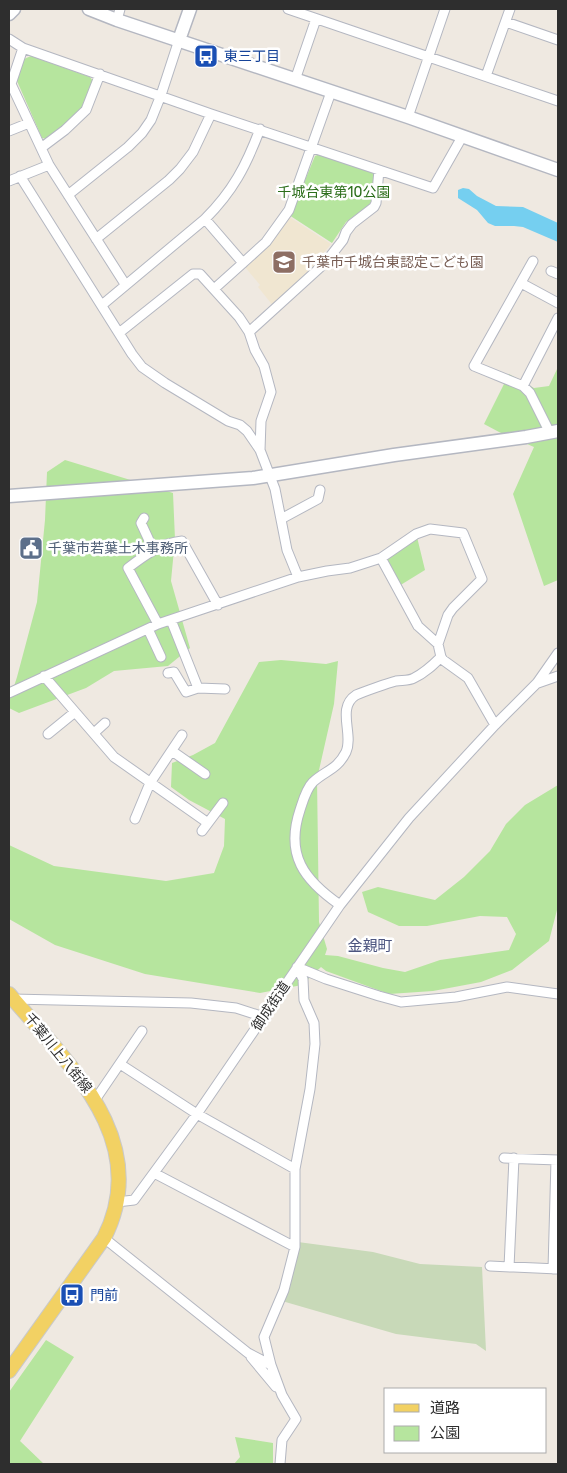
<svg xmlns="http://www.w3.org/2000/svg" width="567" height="1473" viewBox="0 0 567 1473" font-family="Rubik,'Noto Sans JP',sans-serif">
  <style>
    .education { fill: #f0e6d1 }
    .green { fill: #b6e59e }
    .cemetery { fill: #c8d9b8 }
    .water { fill: #75cff0 }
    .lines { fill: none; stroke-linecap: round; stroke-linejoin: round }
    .street-casing { stroke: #b4b7c1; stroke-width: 11 }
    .secondary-casing { stroke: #b4b7c1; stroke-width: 15 }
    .primary-casing { stroke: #c9c9c9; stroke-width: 16 }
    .street { stroke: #fff; stroke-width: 9 }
    .secondary { stroke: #fff; stroke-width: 12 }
    .primary { stroke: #f2d163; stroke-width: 14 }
    .labels { text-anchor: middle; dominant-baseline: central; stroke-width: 5; stroke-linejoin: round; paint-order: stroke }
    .transit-label { font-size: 14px; fill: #164399; stroke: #fff; text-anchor: start }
    .park-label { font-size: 14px; fill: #2c6e1b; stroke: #fff }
    .education-label { font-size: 14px; fill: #785e54; stroke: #fff; text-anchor: start }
    .service-label { font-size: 14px; fill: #4e5e75; stroke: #fff; text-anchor: start }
    .street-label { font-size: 14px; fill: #2e2e2e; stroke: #fff }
    .neighbourhood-label { font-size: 15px; fill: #4d5680; stroke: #fff }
  </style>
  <rect width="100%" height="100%" fill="#efe9e1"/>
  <path class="education" d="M288,216L331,244L304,277L274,307L258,287L260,285L245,267L257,256Z"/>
  <path class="green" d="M31,56L90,77L93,81L82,107L73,118L47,139L42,138L17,81L24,59Z
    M320,154L375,174L371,202L369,205L346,222L332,243L289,215L303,185L315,156Z
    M558,367V580L544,586L513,494L534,447L499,432L484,424L509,374L534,388L549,386Z
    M65,460L173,493L175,539L171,581L190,648L168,666L114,671L86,688L19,713L9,708V702L17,677L37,602L45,520L47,472Z
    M417,537L425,570L399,586L384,557Z
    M281,660L326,664L338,661L334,704L317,779L319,922L327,949L325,955L338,956L383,968L405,972L440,960L509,950L516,934L507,917L480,916L427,926H399L368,912L362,892L378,887L435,900L464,877L490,851L506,824L525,805L558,785V906L549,941L512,970L481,982L433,991L389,994L326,971L321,967L302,985L260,993L145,974L55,945L9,919V845L54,866L166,881L214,873L224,846L225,819L189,800L171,787L172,763L193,755L215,743L259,662Z
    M46,1340L74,1357L20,1441L44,1464H9V1392Z
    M235,1437L273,1443V1464H234L240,1457Z"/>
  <path class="cemetery" d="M298,1242L373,1252L420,1264L482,1267L486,1351L476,1344L396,1334L282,1301Z"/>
  <path class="water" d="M463,188L469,189L477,196L496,206L523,207L558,223V242L523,227L514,226H495L488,223L477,210L458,198V190Z"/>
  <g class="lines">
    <g class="street-casing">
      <path id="street" d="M288,9L558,101
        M117,20L120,9
        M506,22L558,40
        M9,39L23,48L211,114L433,188L462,137
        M23,48L11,84L49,165L125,284
        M486,76L510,9
        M295,80L316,19
        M408,117L445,9
        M9,131L29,123
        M41,148L65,130L86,110L100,74
        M20,176L132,354L142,367L165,383L228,421L240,425L247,431L260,450L275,489L287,550L298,577
        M9,181L49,165
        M68,195L128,147L142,133L151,120L161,95L179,40
        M205,219L243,263
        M96,239L169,180L180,169L193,152L211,114
        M533,261L474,366L523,386L530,393L550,433
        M551,271L558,274
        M521,283L558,303
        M214,289L243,263L266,242L289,210L331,92
        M102,305L205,219C233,191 246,166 260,129
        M249,332L325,263L343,240L346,232L352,224L374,207L376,203L379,170
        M119,333L193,274H200L239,317L249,332L255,350L264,366L271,392L261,421L260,450
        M523,386L558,318
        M144,518L141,523L153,549
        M281,519L318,499L320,490
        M381,558L418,626L438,644L441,657L443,660L468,678L495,725
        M171,620L198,688
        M158,624L128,568C145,555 161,543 182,541L218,605
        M148,629L161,657
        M168,673L174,672L186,692L198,688L225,689
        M44,676L114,757L208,823
        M538,683L558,676
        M9,693L158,624L298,577L327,571L350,568L381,558L416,534L430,529L463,533L482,579L453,608L448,615L438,644
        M94,733L105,723
        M48,734L75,712
        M172,751L205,774
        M135,819L150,783L182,735
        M202,831L223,803
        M340,905C304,880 285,855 300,810C303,801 306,789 313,782C326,770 337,770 346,752C354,734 336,708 356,695C363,692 388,683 396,681C402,680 409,681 414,678C425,673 433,665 441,657
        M297,967L326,979L379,996L401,1002L456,997L507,987L558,994
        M12,999L191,1003L236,1008L264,1017
        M120,1064L197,1114L295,1169
        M95,1100L142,1031
        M504,1158L558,1160
        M154,1173L295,1247
        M117,1202L134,1200L197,1114L340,905L409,818L495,725L537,683L558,653
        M104,1238L248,1353L271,1365L282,1395L296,1419L282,1440L280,1464
        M490,1266L558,1269
        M509,1267L514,1158
        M553,1269L556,1160
        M251,1357L276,1387
        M271,1365L264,1337L284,1290L295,1247V1169L310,1089L315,1044L314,1023L304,1000L303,979L297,967"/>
    </g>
    <g class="secondary-casing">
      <path id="secondary" d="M89,9L117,20L408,117L558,170
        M9,14L14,9
        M179,40L190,9
        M9,496L253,478L394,455L526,437L558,431"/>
    </g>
    <g class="primary-casing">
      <path id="primary" d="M9,994C67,1063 154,1140 104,1238L9,1371"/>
    </g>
    <use href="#street" class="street"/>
    <use href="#secondary" class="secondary"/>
    <use href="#primary" class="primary"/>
  </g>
  <defs>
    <g id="bus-square" transform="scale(1.25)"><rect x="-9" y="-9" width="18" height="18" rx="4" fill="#1a4fb4" stroke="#fff"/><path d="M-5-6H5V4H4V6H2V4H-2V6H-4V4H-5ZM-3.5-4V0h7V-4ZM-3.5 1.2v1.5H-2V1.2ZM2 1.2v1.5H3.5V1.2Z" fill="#fff"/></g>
    <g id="school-square" transform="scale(1.25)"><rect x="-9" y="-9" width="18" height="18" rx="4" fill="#8d6e63" stroke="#fff"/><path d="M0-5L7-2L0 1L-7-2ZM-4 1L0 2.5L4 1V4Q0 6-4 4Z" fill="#fff"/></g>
    <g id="civic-square" transform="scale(1.25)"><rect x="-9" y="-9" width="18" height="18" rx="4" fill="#5c6f8a" stroke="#fff"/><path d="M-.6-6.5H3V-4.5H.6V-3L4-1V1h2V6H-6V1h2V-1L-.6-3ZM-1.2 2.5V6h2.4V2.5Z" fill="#fff"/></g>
  </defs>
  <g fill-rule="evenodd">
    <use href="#bus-square" x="206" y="56"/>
    <use href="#school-square" x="284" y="262"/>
    <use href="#civic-square" x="31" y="548"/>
    <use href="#bus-square" x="72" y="1295"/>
  </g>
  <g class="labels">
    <g class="transit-label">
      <text x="224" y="56">東三丁目</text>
      <text x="90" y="1295">門前</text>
    </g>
    <g class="park-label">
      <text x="334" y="192">千城台東第10公園</text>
    </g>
    <g class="education-label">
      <text x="302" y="262">千葉市千城台東認定こども園</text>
    </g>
    <g class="service-label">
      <text x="48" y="548">千葉市若葉土木事務所</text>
    </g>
    <g class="street-label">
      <text transform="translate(271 1006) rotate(-56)">御成街道</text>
      <text transform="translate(58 1053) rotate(51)">千葉川上八街線</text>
    </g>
    <g class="neighbourhood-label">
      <text x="370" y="946">金親町</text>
    </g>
  </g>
  <rect width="567" height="1473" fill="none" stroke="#2e2e2e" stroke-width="20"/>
  <rect x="384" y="1388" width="162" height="65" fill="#ffffff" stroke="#ababab"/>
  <rect x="394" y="1404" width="25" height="8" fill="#f2d163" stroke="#ababab"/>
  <text x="430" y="1413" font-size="15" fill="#2e2e2e">道路</text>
  <rect x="394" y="1426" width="25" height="15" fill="#b6e59e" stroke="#ababab"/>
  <text x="430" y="1438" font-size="15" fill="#2e2e2e">公園</text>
</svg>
